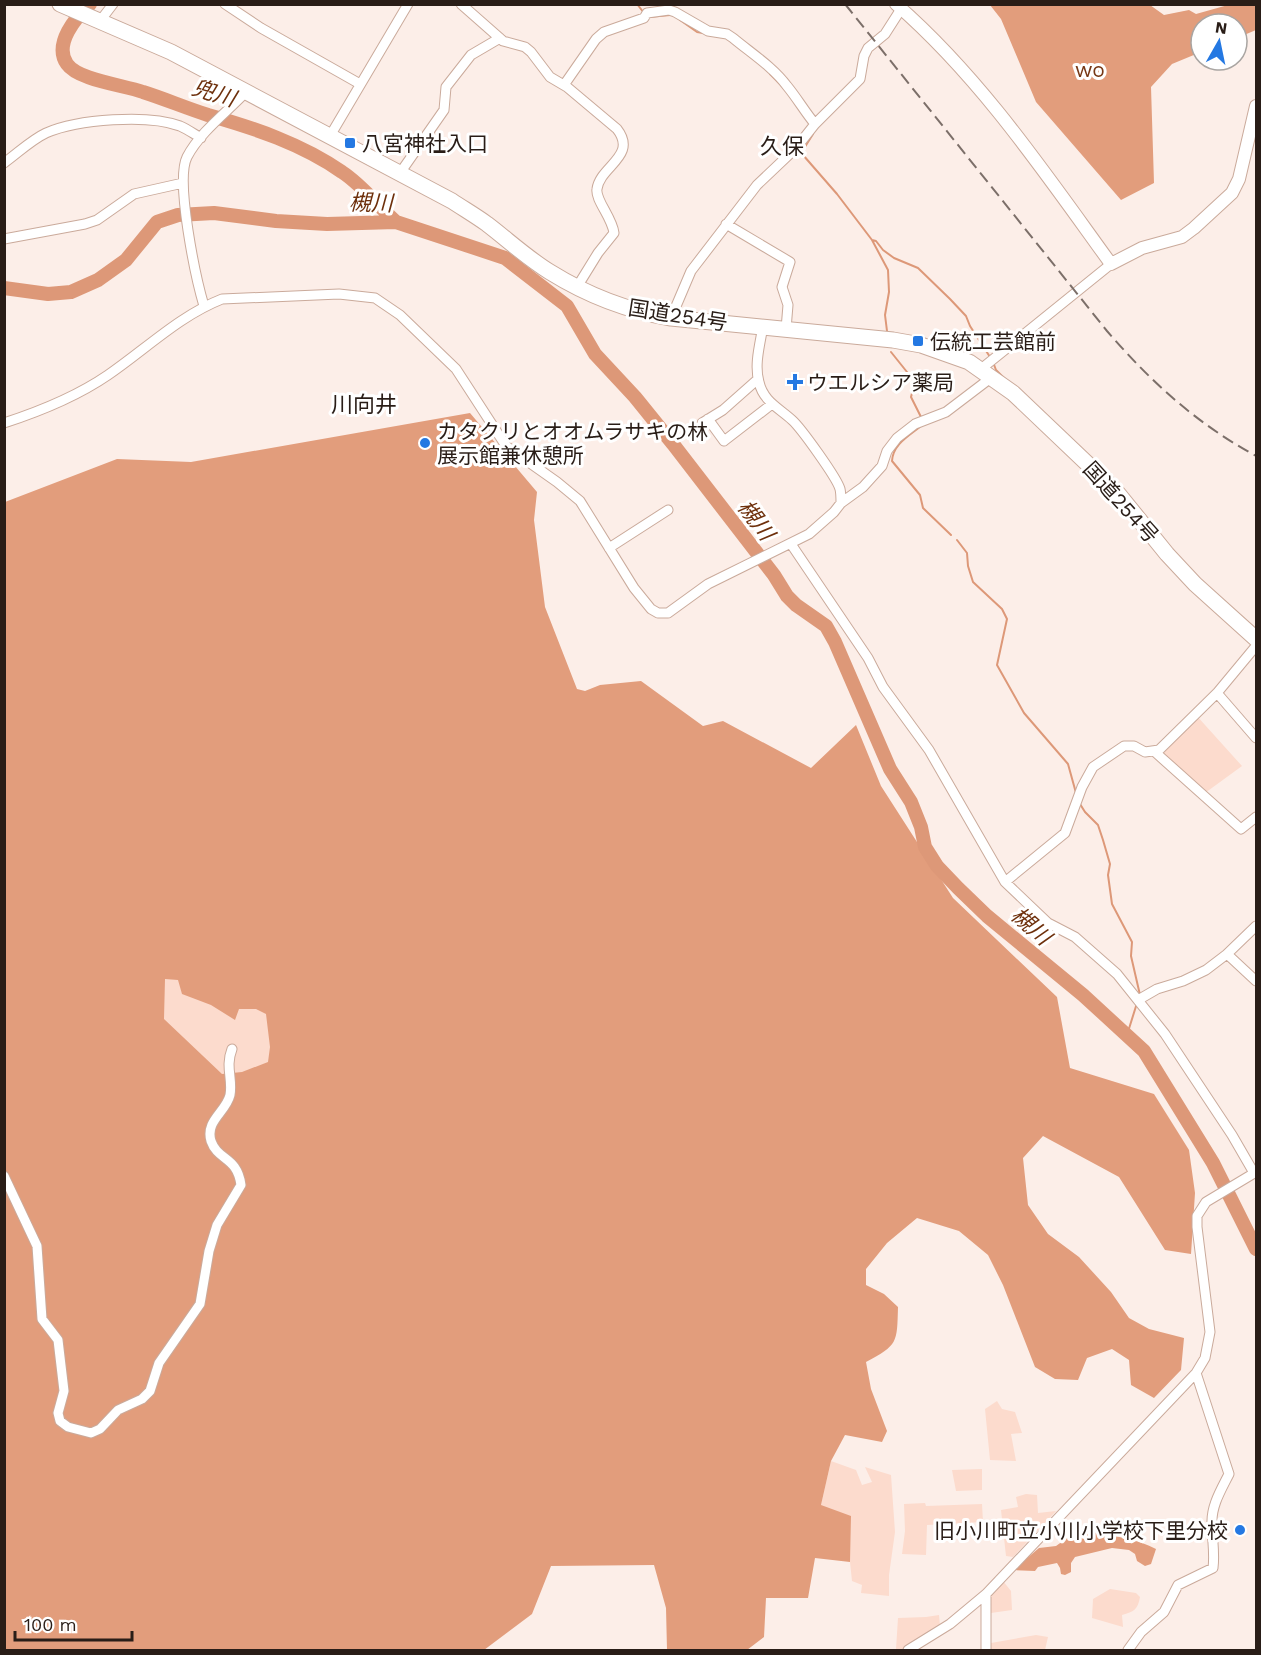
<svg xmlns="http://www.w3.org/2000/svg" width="1261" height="1655" viewBox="0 0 1261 1655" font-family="'Work Sans','Noto Sans JP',sans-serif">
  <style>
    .green { fill: #fcdbcd }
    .forest { fill: #e29d7c; fill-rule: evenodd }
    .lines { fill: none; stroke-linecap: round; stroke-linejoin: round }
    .stream { stroke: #dd9878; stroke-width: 2 }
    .river { stroke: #dd9878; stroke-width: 14 }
    .minor-casing { stroke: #caaa9b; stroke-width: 11 }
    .tertiary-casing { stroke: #caaa9b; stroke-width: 14 }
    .trunk-casing { stroke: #caaa9b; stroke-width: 17 }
    .minor { stroke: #fff; stroke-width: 9 }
    .tertiary { stroke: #fff; stroke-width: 12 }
    .trunk { stroke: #fff; stroke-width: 15 }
    .rail { stroke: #7c6f69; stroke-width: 2; stroke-dasharray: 12 6; stroke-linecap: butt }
    .poi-dot { fill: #2478e2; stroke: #fff; stroke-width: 2 }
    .labels { text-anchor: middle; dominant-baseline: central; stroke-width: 6; stroke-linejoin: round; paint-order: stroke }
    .park-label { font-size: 21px; fill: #773816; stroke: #fff }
    .poi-label { font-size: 21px; fill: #291d17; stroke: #fff; text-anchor: start }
    .street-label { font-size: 21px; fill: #291d17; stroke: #fff }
    .water-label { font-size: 22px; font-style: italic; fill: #6e300c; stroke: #fff }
    .neighbourhood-label { font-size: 22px; fill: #291d17; stroke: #fff }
  </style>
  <rect width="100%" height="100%" fill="#fceee8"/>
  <path class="green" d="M1196,715L1242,766L1205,793L1164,756L1163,750Z
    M156,963L270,1009L281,1045L251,1135L154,1010Z
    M997,1401L1002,1409L1015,1412L1022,1433L1011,1434L1016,1461L990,1460L985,1409Z
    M831,1461L856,1470L862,1485L872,1482L865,1467L891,1475L895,1532L889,1575V1596L861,1593L862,1585L852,1581L850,1562L821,1505Z
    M982,1469V1490L956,1491L952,1470Z
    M1026,1494L1037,1495L1038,1513L1056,1511L1013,1557L1006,1556L1001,1510L1018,1507L1016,1497Z
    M925,1503L926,1506L982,1504L983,1522L927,1525L926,1555L902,1554L905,1531L904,1504Z
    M1003,1581L1011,1591L1012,1610L991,1613L990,1594Z
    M1110,1589L1136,1593L1140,1597C1138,1609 1134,1612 1122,1615L1123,1627L1092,1618L1093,1599Z
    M939,1615L940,1626L901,1650L896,1649L898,1618L926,1617Z
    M1036,1635L1048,1637L1045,1650H991V1643Z"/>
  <path class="forest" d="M990,5H1150L1164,15L1189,10L1196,14L1228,5H1256V30L1237,38V24H1201V52L1172,64L1151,87L1154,183L1121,200L1036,102L1001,19Z
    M470,413L537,492L534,520L545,607L577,689L585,691L600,685L641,681L703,726L723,721L811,768L856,725L881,786L953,898L1057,997L1070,1068L1154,1094L1189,1150L1195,1193L1191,1254L1165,1250L1119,1177L1043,1136L1023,1158L1028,1205L1048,1234L1079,1257L1111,1292L1129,1318L1149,1329L1184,1338L1181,1370L1154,1398L1131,1385L1129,1360L1112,1349L1087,1358L1078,1380L1055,1379L1035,1367L1003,1285L988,1255L959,1231L917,1218L887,1243L866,1269V1285L884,1294L898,1307C897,1343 898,1345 866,1362L871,1389L887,1431L882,1442L845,1435L831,1461L821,1505L851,1516L850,1562L815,1558L808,1598H766L764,1637L747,1650H667L666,1608L654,1565L551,1566L532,1614L484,1650H5V502L117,459L191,462ZM165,979L178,980L182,994L211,1005L235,1020L239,1009H256L266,1014L270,1047L268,1062L242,1072L222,1074L164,1019Z
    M1098,1531C1118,1538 1138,1539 1156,1549L1151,1564L1145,1566L1137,1561L1135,1554L1129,1550L1112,1548L1075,1557L1071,1563V1572L1065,1575L1061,1574L1060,1568L1057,1563L1038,1567L1035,1571L1013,1570L1039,1548L1056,1546L1074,1533Z"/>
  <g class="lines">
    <path class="stream" d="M637,4L644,13
      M649,17L670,15
      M680,20L697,32L703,33
      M770,74L783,87
      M813,134L803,150V155L837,194L872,240L888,270L889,292L885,315L887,331
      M872,240L876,241L883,250L894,258L918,268L950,299L966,316L970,326L990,357
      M891,352L915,382L911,397L921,417
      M993,362L996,370L1005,379
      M921,426C909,436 893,444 892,461L920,495L923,508L951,535
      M957,540L967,553L968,566L973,582L1002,609L1007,619L997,665L1024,713L1068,764L1076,793
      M1080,804L1085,812L1098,825L1103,840L1110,864L1108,875L1112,904L1132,942L1131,956L1140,995
      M1127,1035L1137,1003"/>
    <path class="river" d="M90,4C76,17 53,44 67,64C78,80 123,85 143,92C165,99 186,108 208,115C254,128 302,144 342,172C362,185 378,206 396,222
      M4,288L48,294L71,292L98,280L126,260L157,222L178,215L214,213L276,221L327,224L396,222L505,258L567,306L595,354L635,397L673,444L774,575L787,596L796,605L826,626L835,642L890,769L911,802L921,827L925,847L937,866L958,888L987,916L1083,995L1144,1051L1213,1163L1256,1249"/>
    <g class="minor-casing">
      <path id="minor" d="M225,4L261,28L360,84
        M461,4L503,41L525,47L531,52L550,77L567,87L617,129C638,156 600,166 597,189C595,200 612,217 614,233L598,253L577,287
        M100,21L113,4
        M564,85L596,39L604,32L644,18L647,13L669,10L675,12L708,31L727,34L733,38C751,53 773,67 787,86C797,98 805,112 815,124
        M330,136L408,4
        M4,163C18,153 31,140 46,133C78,119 148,114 180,126C187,129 194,134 201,138
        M400,173L444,110L446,87L471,55L500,38
        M726,224L790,262L782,287L788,305L786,329
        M4,239L85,224L97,220L134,194L183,183
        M204,306C196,279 175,181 187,157C200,132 227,112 246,92
        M671,318L691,271L757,185L796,148L815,124L860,79L864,56L868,48L885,34L901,9
        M763,326C760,344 754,365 759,382C763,401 779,408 792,420C801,428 837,478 840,489C841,493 841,498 841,503
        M981,369L1111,264
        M708,419L724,441L772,404
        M4,423C41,411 76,397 108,375C146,349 179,316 222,299L339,294L375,298L400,315L456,369L506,446L557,482L580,501L634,588L651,609L658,613H668L708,584L809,534L834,512L841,503L863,487L882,466L887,451L897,438L915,424L946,412L992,377
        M702,423L723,410L758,379
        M791,544L868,658L883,687L929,750L1005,882L1048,923L1075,937L1117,974L1165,1034L1232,1135L1254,1173
        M609,548L668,510
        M1217,693L1256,738
        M1155,752L1241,829L1256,817
        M1005,882L1065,833L1082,787L1093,767L1124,746H1134L1145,752L1159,750L1217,693L1256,646
        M1227,954L1256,981
        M1138,1000L1157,989L1183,981L1206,970L1227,954L1256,926
        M4,1176L37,1246L42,1319L58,1340L64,1391L58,1413L60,1421L68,1427L91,1433L100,1429L118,1410L142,1399L150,1391L159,1363L200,1304L209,1251L217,1225L241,1185C237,1156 218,1161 211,1141C205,1121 226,1112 230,1095C233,1079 225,1067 232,1049
        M986,1594V1650
        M908,1650L950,1624L986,1594L1196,1373L1205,1358L1210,1332L1197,1227V1216L1206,1202L1256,1172
        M1128,1650L1141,1632L1164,1612L1178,1585L1213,1568C1215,1553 1212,1539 1212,1524C1211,1506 1221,1490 1229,1474L1196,1373"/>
    </g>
    <g class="tertiary-casing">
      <path id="tertiary" d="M896,4C981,78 1045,173 1111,264L1142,248L1182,237L1194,228L1232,193L1239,179L1256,106"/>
    </g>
    <g class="trunk-casing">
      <path id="trunk" d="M60,4L171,52L452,201C464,209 476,216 487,224C508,240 527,258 550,272C587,295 628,311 671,318L893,340L921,345L969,362L1013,393L1116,491L1167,554L1195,584L1256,639"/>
    </g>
    <use href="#minor" class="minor"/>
    <use href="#tertiary" class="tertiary"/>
    <use href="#trunk" class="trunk"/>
    <path class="rail" d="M845,4L1107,331C1152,383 1196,423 1256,456"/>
  </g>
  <g class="poi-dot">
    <rect x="344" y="137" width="12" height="12" rx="3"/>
    <rect x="912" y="335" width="12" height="12" rx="3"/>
    <path d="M792 373h6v6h6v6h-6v6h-6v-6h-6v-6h6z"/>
    <circle cx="425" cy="443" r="6"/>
    <circle cx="1240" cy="1530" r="6"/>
  </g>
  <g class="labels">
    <g class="park-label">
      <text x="1090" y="69">wo</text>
    </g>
    <g class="poi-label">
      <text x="362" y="143">八宮神社入口</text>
      <text x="930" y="341">伝統工芸館前</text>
      <text x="807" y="382">ウエルシア薬局</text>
      <text x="437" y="431">カタクリとオオムラサキの林<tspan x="437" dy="24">展示館兼休憩所</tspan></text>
      <text x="1228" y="1530" text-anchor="end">旧小川町立小川小学校下里分校</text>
    </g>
    <g class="street-label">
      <text transform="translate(678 315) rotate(9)">国道254号</text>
      <text transform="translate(1121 502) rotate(48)">国道254号</text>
    </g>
    <g class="water-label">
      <text transform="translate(214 93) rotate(17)">兜川</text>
      <text transform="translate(371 203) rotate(1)">槻川</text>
      <text transform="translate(756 520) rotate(53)">槻川</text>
      <text transform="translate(1031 926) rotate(41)">槻川</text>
    </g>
    <g class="neighbourhood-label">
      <text x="782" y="146">久保</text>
      <text x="364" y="404">川向井</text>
    </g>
  </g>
  <rect width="1261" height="1655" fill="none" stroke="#291d17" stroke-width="12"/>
  <g transform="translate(1219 42) rotate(9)"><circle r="28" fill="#ffffff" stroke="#a9a5a2" stroke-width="1.5"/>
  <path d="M0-4.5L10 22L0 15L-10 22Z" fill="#2478e2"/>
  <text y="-9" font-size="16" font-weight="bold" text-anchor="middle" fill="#291d17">N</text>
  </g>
  <path d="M15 1631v9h117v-9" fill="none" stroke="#291d17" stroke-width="3"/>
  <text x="24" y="1631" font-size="18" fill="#291d17" stroke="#ffffff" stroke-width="4.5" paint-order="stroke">100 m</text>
</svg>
